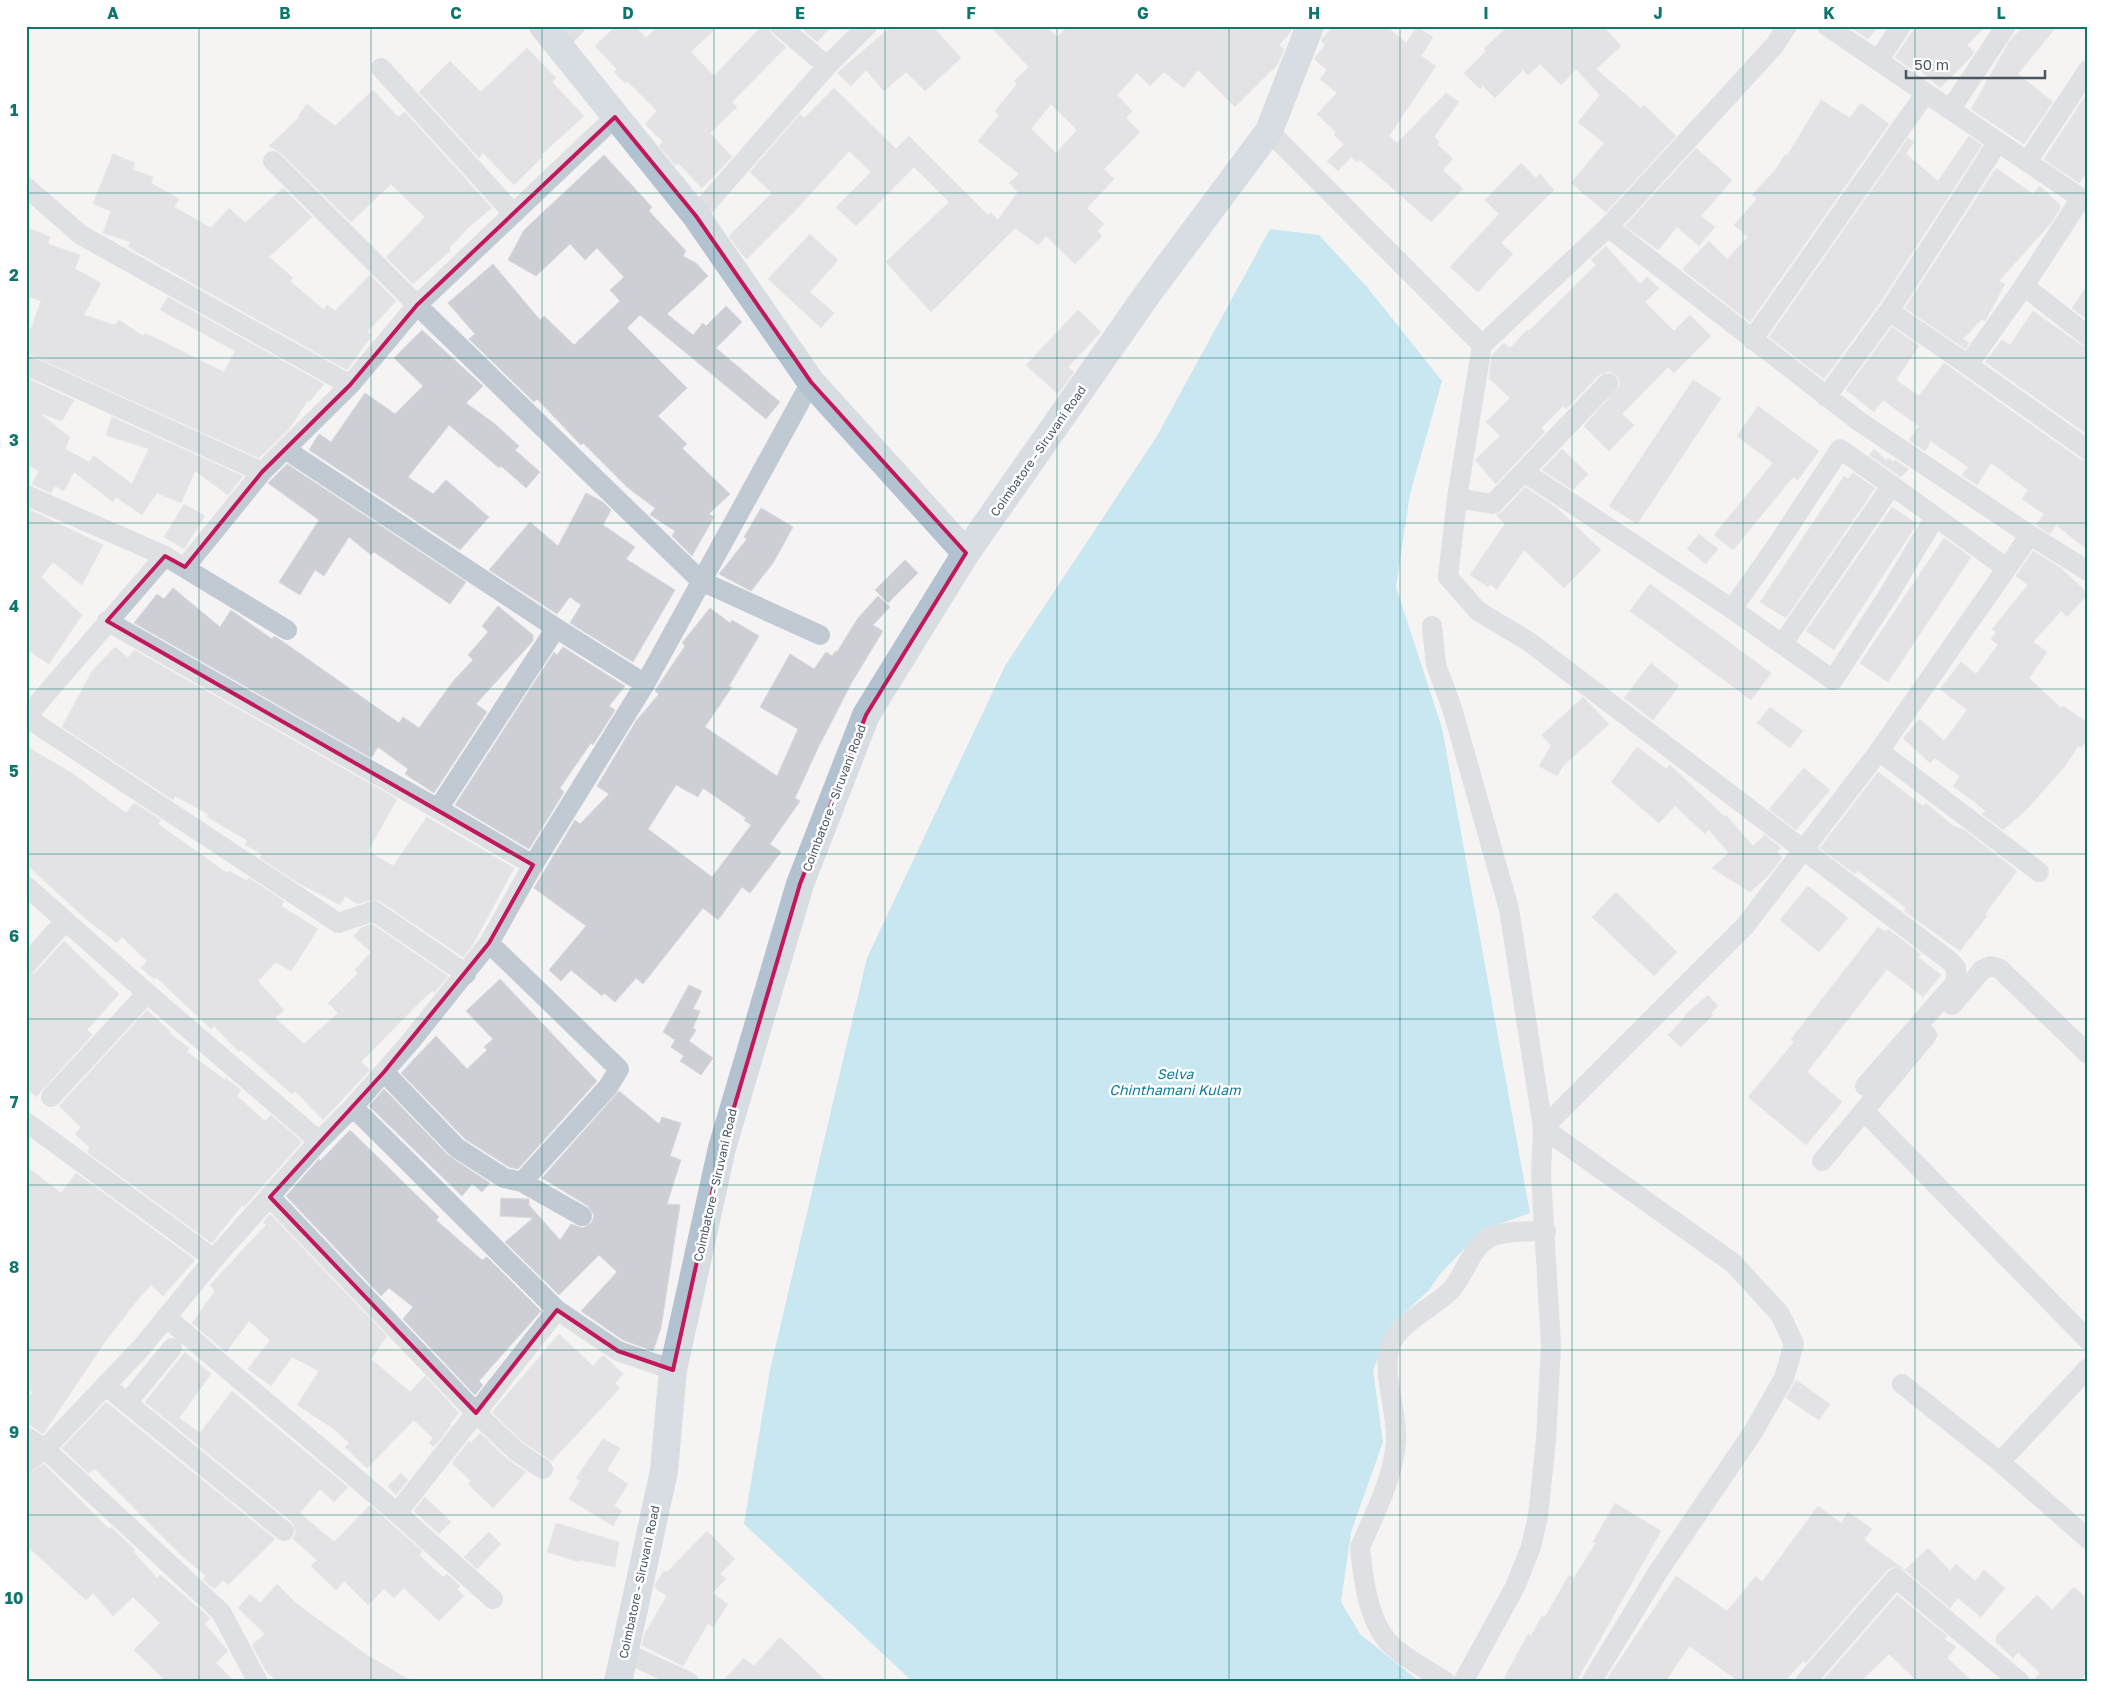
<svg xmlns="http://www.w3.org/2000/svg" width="2114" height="1708" viewBox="0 0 2114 1708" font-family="'Golos Text',sans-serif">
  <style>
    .water { fill: #90daee }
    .building { fill: #cdcfd5; stroke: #d7d9de; fill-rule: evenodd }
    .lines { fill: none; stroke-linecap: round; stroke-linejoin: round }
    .street { stroke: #c1cad2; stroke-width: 20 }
    .primary { stroke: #b3c2d1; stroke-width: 28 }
    .marked { fill: none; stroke: #c2185b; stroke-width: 4; stroke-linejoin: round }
    .grid { fill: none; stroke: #0f766e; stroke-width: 1; stroke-opacity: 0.55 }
    .labels { text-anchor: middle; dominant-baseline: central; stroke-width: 5; stroke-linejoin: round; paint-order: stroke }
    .street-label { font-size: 12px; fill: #4a5661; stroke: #fff }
    .water-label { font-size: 14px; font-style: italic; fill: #0c7c9b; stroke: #fff }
    .neatline { fill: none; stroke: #0f766e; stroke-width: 2 }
    .grid-label { font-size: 16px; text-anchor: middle; font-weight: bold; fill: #0f766e }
  </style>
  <rect width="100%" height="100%" fill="#f5f3f3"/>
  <path class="water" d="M1270,229L1319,235L1367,287L1442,381L1410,494L1396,587L1442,728L1530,1213L1482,1230L1441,1273L1429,1290L1391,1325L1373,1370L1383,1442L1351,1532L1341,1602L1360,1634L1420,1682H913L744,1524L770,1370L867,958L1005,666L1157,436Z"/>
  <path class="building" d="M616,26H635L646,38L658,26H718L691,52L714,76L762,26H768L772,35L786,47L732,102L737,107L710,133L732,157L702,188L678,163L675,165L659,146L663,142L645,124L657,111L627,81L625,83L614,72L617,69L595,46Z
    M799,26H832L817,42Z
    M892,26H932L961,58L925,91L906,72L884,91L866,70L851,86L837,73Z
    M990,26H1045L1058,37L1067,26H1293L1290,33L1279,45L1284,49L1278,64L1235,107L1198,70L1184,88L1164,72L1150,86L1137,73L1117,95L1132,111L1126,118L1140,132L1104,169L1114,179L1087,208L1104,224L1097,231L1102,236L1075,264L1046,236L1038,245L1015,228L931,312L886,262L949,202L914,167L856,226L836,207L871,172L849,151L795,211L747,259L741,253L729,236L772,193L750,172L800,114L804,118L834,88L896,149L909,136L988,215L991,213L998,220L1018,192L1009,183L1019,174L978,141L999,115L995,111L1017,84L1014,81L1029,67ZM1051,104L1077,130L1056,153L1031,129Z
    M1333,26H1386L1406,43L1417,27L1433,37L1421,56L1436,66L1389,136L1397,143L1446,93L1459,102L1434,137L1439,141L1437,144L1453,159L1443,170L1463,189L1431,222L1360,160L1357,162L1351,157L1338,171L1327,161L1344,144L1334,135L1336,132L1317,114L1337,93L1320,79L1327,70L1314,59L1325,45L1321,40Z
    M1508,26H1603L1621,46L1596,69L1641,108L1644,105L1676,136L1606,212L1571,183L1604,143L1578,122L1600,95L1576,69L1561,85L1540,64L1528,75L1523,70L1495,98L1483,86L1480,89L1464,73L1486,51L1484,49Z
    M1849,26H1879L1868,39Z
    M1916,26H1986L1967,45L1974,52L1971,57L1940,88L1914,65L1911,69L1895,57Z
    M2023,26H2057L2018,74L2053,102L2024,144L1971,109L2009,42Z
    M527,48L556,78L552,82L584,116L541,155L542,157L514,185L483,153L479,158L419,92L450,61L481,92Z
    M373,90L398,117L405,112L492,208L470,226L449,248L451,250L413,284L386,257L425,217L391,184L351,222L281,153L269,146L300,117L298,116L307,104L335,126Z
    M2088,92V171L2079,183L2044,159Z
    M1821,100L1850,118L1861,103L1889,124L1750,322L1682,269L1709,241L1727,259L1748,237L1734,225L1757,199L1752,195L1776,169L1785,155L1787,156Z
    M1969,136L1982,145L1879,304L1824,379L1769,337L1908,138L1914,142L1906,154L1938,181Z
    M1696,148L1732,180L1701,216L1715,227L1699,246L1677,227L1658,250L1625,226Z
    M113,154L135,163L133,170L153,177L151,183L179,199L174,207L211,228L229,208L245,223L283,188L312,217L269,257L293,278L290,281L324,310L327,305L335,311L370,275L396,301L367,332L372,335L347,370L128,247L131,242L103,233L111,211L93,204Z
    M604,155L652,207L649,211L686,251L683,256L696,263L708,276L667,314L693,335L703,323L706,326L726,306L742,322L716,348L780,402L766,419L640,315L627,328L687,388L658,416L687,444L682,448L730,494L709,514L714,517L692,556L672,536L675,531L650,515L655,508L628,488L583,443L581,445L537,399L534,402L469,339L475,334L448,303L493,264L540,320L544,316L574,345L620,301L610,290L624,277L597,248L585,260L570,244L536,276L508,260L524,230Z
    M1521,163L1536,178L1540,174L1554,190L1501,243L1513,254L1478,292L1450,267L1499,214L1485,200Z
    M1996,168L2033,194L2040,186L2061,206L2051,223L1999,281L2005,284L1985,321L1982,319L1963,339L1969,343L1965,349L1905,308Z
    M26,227L50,237L48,244L80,255L75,269L101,283L84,315L115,325L119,320L143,336L145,333L224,372L235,351L160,310L168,297L324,384L309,402L308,400L289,429L259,458L26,353V328L31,329L41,301L26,296Z
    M810,234L838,260L810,292L834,313L821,328L768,279Z
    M1606,246L1640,284L1647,277L1659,288L1645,302L1674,331L1690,315L1711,336L1674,373L1668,367L1622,414L1634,425L1609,451L1584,426L1619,386V379L1610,371L1599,375L1566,409L1563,406L1541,428L1545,432L1496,484L1475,460L1500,436L1486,422L1510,398L1489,378L1492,355L1504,343L1510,348L1528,329L1529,331L1596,265L1591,260Z
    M2088,284V321L2072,308Z
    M1078,310L1101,332L1068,367L1074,372L1058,394L1026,365Z
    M2033,311L2081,345L2088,348V435L1985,362L2002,340L2010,345Z
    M1892,327L1919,346L1896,380L1919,396L1944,363L2081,460L2088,462V550L2056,525L2050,534L2036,525L2044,514L2022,499L2028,490L1991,463L1977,485L1962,475L1968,467L1931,441L1925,451L1909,440L1919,426L1883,400L1874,412L1846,390Z
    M422,330L483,386L466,403L495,424L519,446L515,450L540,472L526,488L501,466L499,468L449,425L408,477L433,494L446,480L489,517L460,550L309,450L319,434L331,442L365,393L395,414L423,386L394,358Z
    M26,378L74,400L62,421L39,413L70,437L65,449L89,462L94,456L132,484L149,449L106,435L112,417L243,476L228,495L195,471L181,503L157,493L142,515L116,497L113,502L74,472L64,491L55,486L51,493L32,484L39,471L26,464Z
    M1693,380L1721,398L1637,524L1609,506Z
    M1758,406L1819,451L1798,480L1793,477L1733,550L1714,535L1773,463L1737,436Z
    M1562,449L1588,474L1573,490L1542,470Z
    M1874,449L1886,460L1889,458L1893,462L1895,460L1909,469L1901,477L1869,455Z
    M287,464L466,582L450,604L374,552L371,555L349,537L324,576L315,570L300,595L279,582L319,520L268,483Z
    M1853,473L1875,488L1786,618L1760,602L1844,476L1848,479Z
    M1525,487L1558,509L1601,550L1564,588L1524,550L1497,589L1490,584L1488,587L1470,575L1505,524L1496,515L1502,512Z
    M586,493L603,502L611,510L603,525L635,547L626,559L675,590L633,662L570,623L581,605L570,597L557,614L489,570L530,522L558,546Z
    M184,504L205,516L184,549L164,537Z
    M1892,507L1917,524L1834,650L1806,631Z
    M26,508L103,545L82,585L53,562L41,577L82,615L49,664L26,649Z
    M761,508L793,527L773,563L751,591L719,574L747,539L744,537Z
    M1699,534L1718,549L1706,564L1687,549Z
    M1944,538L1971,557L1888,682L1860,663Z
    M2033,551L2061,568L2088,594L2067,617L2061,611L2033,642L2047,652L2029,678L2061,708L2063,706L2088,723V738L2081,748L2078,746L2065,766L2028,808L2003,830L1982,814L1986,811L1953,786L1960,776L1935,758L1930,763L1903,738L1920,719L1944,741L1967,710L1940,689L1961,662L1976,674L1998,645L1991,639L1996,632L1992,629L2028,585L2016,576Z
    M905,560L918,573L888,603L875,590Z
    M1650,584L1771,673L1751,700L1630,611Z
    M173,588L220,627L231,610L272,639L274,636L282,641L399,723L403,717L419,728L454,680L473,660L468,655L488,632L482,626L498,606L533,635V641L476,704L487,712L434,793L405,774L408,769L378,747L371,758L134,623L157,594L164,599Z
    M878,596L890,607L873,625L883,631L852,682L818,748L795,798L800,801L770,844L781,852L750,893L742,887L718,920L703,908L643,984L636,978L615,1002L604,993L602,996L571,970L561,981L549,970L586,926L534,888L575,820L580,824L609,794L597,786L636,721L659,694L655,691L658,686L685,646L682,643L710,608L730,623L732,620L759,636L729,686L732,687L705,727L777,776L798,729L760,707L790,654L814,669L826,652L832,656L836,651L837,652L858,618ZM676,785L698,797L703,788L746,818L744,820L751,825L712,877L648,829Z
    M115,647L128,658L134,650L397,799L368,851L393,866L427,817L514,868L472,946L463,957L380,901L371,900L358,904L345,896L340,905L295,881L260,858L262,854L245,845L247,840L207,817L208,814L175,796L173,800L62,727L92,671Z
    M563,647L625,686L609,706L615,710L593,745L591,743L560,788L564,792L529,849L455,805L554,652L557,655Z
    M1651,663L1679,686L1653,720L1624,698Z
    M1583,697L1609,724L1563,766L1557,776L1539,766L1551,746L1542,735Z
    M1770,707L1803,731L1790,748L1757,723Z
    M26,746L73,774L126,813L134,803L161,820L158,824L227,873L229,871L247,881L249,878L284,901L281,906L318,929L291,971L276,962L258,981L284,1010L275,1018L304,1044L338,1013L328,1003L358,973L355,970L371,952L353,936L361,928L372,924L448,976L434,993L432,991L420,1002L361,1062L370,1070L323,1120L295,1091L292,1094L241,1050L239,1052L214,1026L211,1029L156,977L154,979L141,968L147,961L122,937L117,943L86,919L26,864Z
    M1637,747L1666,769L1670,765L1725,817L1726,815L1753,846L1765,835L1781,848L1777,852L1782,858L1769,875L1750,892L1712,868L1729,853L1709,830L1705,834L1675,806L1659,823L1611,782Z
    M1804,768L1830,790L1796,830L1769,809Z
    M1878,772L1923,806L1926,803L1953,826L1964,830L2017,871L1985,914L1987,916L1960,951L1904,911L1906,908L1857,870L1855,874L1820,848Z
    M1808,886L1848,918L1819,952L1780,920Z
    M1616,892L1677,952L1654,976L1592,917Z
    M1878,927L1886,932L1888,929L1921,954L1918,957L1941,975L1923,997L1887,969L1807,1072L1842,1102L1806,1145L1748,1097L1794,1042L1791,1039Z
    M64,941L119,994L87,1030L92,1035L36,1097L26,1088V977L35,973Z
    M500,979L597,1081L518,1169L509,1167L465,1139L401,1073L436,1036L467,1069L487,1050L484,1047L493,1039L466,1011Z
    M689,985L702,991L693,1009L700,1011L693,1028L696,1030L689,1041L713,1058L701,1075L680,1061L684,1056L671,1047L675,1040L663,1032Z
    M1708,995L1718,1006L1711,1013L1713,1015L1681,1047L1668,1035L1685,1017L1684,1016Z
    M147,1010L170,1031L169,1033L189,1048L187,1052L225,1080L226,1078L241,1090L237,1096L265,1121L271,1115L302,1142L244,1207L242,1205L212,1243L87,1152L90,1148L75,1134L81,1127L59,1106Z
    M384,1089L449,1156L490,1183L482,1192L472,1184L462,1196L369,1106Z
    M619,1091L659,1124L662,1117L681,1123L670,1156L681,1160L667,1204L680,1205L661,1328L653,1351L623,1340L581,1311L617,1272L599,1255L559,1295L505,1242L533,1218L500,1216L501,1198L529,1199V1205L560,1240L571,1224L583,1228L592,1222L594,1215L588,1206L542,1178Z
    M350,1130L439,1217L436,1220L482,1260L487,1257L541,1311L479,1381L483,1385L475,1395L403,1319L413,1307L389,1288L381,1296L286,1196L319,1159L320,1161Z
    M26,1166L61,1193L76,1173L195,1260L163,1296L151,1285L139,1298L104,1343L43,1434L26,1422V1401L33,1392L26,1388Z
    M270,1214L387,1336L371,1359L410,1392L425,1376L459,1413L449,1424L451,1425L434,1447L429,1443L433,1438L414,1420L367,1468L345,1447L349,1443L334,1429L297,1405L319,1371L292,1357L271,1386L248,1369L270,1340L249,1321L226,1352L192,1323L215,1291L210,1285L266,1225L263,1222Z
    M559,1334L593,1366L603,1355L623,1374L615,1383L620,1388L552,1461L523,1442L492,1412Z
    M185,1352L211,1374L179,1418L200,1433L232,1391L348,1487L334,1502L320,1489L300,1513L334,1542L370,1505L422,1551L419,1555L443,1577L447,1574L460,1586L457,1589L464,1596L439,1621L404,1588L394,1598L384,1589L368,1605L344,1581L336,1590L311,1566L317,1560L293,1539L296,1532L292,1522L145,1402Z
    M1796,1380L1830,1404L1819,1420L1786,1398Z
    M106,1402L275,1539L228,1585L223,1580L214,1589L203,1579L206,1576L180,1554L95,1469L88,1473L62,1448Z
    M480,1433L508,1460L526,1472L493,1508L468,1484L471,1481L452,1463L469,1441L471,1443Z
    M603,1439L620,1448L607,1470L628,1484L614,1506L622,1511L613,1526L569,1499L580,1481L576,1478Z
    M44,1464L109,1529L111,1527L135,1550L133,1551L157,1578L160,1575L210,1618L205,1624L228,1651L216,1663L235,1682H167L134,1650L160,1623L133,1597L113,1616L93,1593L86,1600L26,1545V1475Z
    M401,1473L408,1480L396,1495L388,1486Z
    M425,1497L451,1522L439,1534L414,1511Z
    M1615,1503L1661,1531L1576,1682H1502L1528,1634L1531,1636L1542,1616L1545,1617L1569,1575L1574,1578L1596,1543L1593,1542Z
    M1818,1506L1841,1523L1848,1512L1872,1529L1864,1540L1905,1570L1928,1548L1950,1571L1956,1564L1975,1581L1984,1570L2005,1588L1981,1617L1958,1598L1950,1608L1904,1569L1893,1567L1887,1570L1806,1663L1803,1661L1784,1682H1740L1689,1646L1665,1682H1605L1676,1576L1727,1611L1756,1576L1762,1582Z
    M556,1523L619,1542L615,1567L580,1560L579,1562L547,1552Z
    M707,1531L735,1559L720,1574L726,1579L712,1593L728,1604L713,1627L708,1623L683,1666L642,1645L645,1633L667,1596L655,1588V1584L664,1571L667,1572Z
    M489,1532L501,1544L477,1569L464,1557Z
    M277,1584L297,1604L367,1655L413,1682H277L266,1671L252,1645L265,1634L238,1608L250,1594L260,1603Z
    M2074,1587L2088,1600V1672L2078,1682H2032L2040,1673L2018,1652L2013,1658L1996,1642V1636L2037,1595L2052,1610Z
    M1897,1595L1947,1636L1944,1639L1956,1647L1947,1658L1973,1682H1918L1889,1654L1860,1682H1825L1823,1680Z
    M780,1637L827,1682H722L744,1658L754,1666Z"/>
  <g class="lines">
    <path class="street" d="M780,26L827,66
      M1827,26L2088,203
      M557,45L575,26
      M1878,61L1901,26
      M381,68L513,213
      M1950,110L2006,26
      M1269,131L1482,345L1608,227L1775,45L1787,26
      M273,161L417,305L701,581L820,635
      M2027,162L2088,70
      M26,187L81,235L350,385
      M2081,198L2024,286L1968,365L2088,450
      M696,216L827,66L867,26
      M1608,227L1860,422L2030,535L2088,571
      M2024,286L2088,336
      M1889,311L1968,365
      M1752,340L1925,94
      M1482,345L1457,498L1448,577L1478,611L1528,641L1950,961L1956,968V982L1865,1086
      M26,365L262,472
      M1826,397L1889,311L1998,142
      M285,449L556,628L438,809
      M1524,472L1732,609
      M26,495L165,556L287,630
      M1457,498L1493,504L1608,383
      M1935,517L1889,594L1833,680L1732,609L1777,545L1840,449C1896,488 1951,528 2006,568
      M185,567L262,472L350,385L417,305L615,117
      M107,621L438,809L533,865
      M1432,626L1436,665L1452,708L1509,909L1543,1128L1733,1263L1780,1314L1794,1344L1784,1378L1753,1432L1658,1572L1591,1682
      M556,628L645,684
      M1783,643L1892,485
      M26,717L338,923L374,911L466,974
      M26,717L165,556
      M1879,751L2039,872
      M26,886L147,993L319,1141
      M489,943L619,1069L608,1087L522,1182
      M26,965L65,921
      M1952,1005L1982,970L1991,966L2000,969L2088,1054
      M384,1072L457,1148L504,1178L522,1182L582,1216
      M51,1097L147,993
      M353,1107L557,1310L618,1351L673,1370
      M1864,1111L2088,1340
      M26,1122L214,1259
      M1822,1161L1927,1035
      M270,1197L476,1413L516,1451L543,1469
      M166,1317L397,1513
      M1902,1384L2000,1462L2088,1539
      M105,1385L284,1531
      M127,1403L172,1348
      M26,1437L45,1449L221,1612L258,1682
      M2000,1462L2088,1368
      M26,1463L45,1449L141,1348L214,1259L319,1141L353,1107L411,1041L489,943L533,865L645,684L811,382
      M493,1599L397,1513L557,1310
      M624,1652L689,1682
      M1446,1682C1428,1670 1406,1659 1391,1645C1368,1622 1363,1578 1360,1547C1375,1513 1394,1477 1396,1440C1397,1410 1383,1378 1389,1349C1395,1325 1432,1308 1449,1292C1466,1276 1469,1246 1493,1236C1509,1230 1529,1232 1546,1231
      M1463,1682L1515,1587L1531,1547L1538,1516L1546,1440L1551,1345L1541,1175L1543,1128L1745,926L1879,751L2030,535
      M1805,1682L1896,1578L2020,1682"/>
    <path class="primary" d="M543,26L696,216L811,382L966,553
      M618,1682L664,1471L673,1370L722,1148L800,884L866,715L966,553L1149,292L1269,131L1310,26"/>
  </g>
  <path d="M0 0H2114V1708H0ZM615,117L696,216L811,382L966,553L866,715L800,884L722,1148L673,1370L618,1351L557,1310L476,1413L270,1197L384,1072L489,943L533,865L107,621L165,556L185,567L262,472L350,385L417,305Z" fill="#f5f3f3" fill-opacity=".55" fill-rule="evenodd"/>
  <path class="marked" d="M615,117L696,216L811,382L966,553L866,715L800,884L722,1148L673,1370L618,1351L557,1310L476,1413L270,1197L384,1072L489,943L533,865L107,621L165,556L185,567L262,472L350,385L417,305Z"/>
  <path class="grid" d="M199,26V1682M371,26V1682M542,26V1682M714,26V1682M885,26V1682M1057,26V1682M1229,26V1682M1400,26V1682M1572,26V1682M1743,26V1682M1915,26V1682M26,193H2088M26,358H2088M26,523H2088M26,689H2088M26,854H2088M26,1019H2088M26,1185H2088M26,1350H2088M26,1515H2088"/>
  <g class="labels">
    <g class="street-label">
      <text transform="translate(1038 451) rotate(-55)">Coimbatore - Siruvani Road</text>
      <text transform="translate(834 798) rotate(-69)">Coimbatore - Siruvani Road</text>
      <text transform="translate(715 1185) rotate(-77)">Coimbatore - Siruvani Road</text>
      <text transform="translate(639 1582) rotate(-78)">Coimbatore - Siruvani Road</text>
    </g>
    <g class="water-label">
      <text x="1175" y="1073">Selva<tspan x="1175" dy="16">Chinthamani Kulam</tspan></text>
    </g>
  </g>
  <rect width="2114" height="1708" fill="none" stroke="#ffffff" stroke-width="55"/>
  <path d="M1906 70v8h139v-8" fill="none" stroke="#4a5661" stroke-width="2.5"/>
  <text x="1914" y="70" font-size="15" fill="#4a5661" stroke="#ffffff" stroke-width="4" paint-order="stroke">50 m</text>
  <rect x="28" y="28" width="2058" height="1652" class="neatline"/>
  <g class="grid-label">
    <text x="113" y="19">A</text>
    <text x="285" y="19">B</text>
    <text x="456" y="19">C</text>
    <text x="628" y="19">D</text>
    <text x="800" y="19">E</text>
    <text x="971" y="19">F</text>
    <text x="1143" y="19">G</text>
    <text x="1314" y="19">H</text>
    <text x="1486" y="19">I</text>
    <text x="1658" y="19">J</text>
    <text x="1829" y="19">K</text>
    <text x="2001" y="19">L</text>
    <text x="14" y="116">1</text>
    <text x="14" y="281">2</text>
    <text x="14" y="446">3</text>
    <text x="14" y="612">4</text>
    <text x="14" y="777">5</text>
    <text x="14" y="942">6</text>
    <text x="14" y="1108">7</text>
    <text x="14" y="1273">8</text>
    <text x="14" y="1438">9</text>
    <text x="14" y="1604">10</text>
  </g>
</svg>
